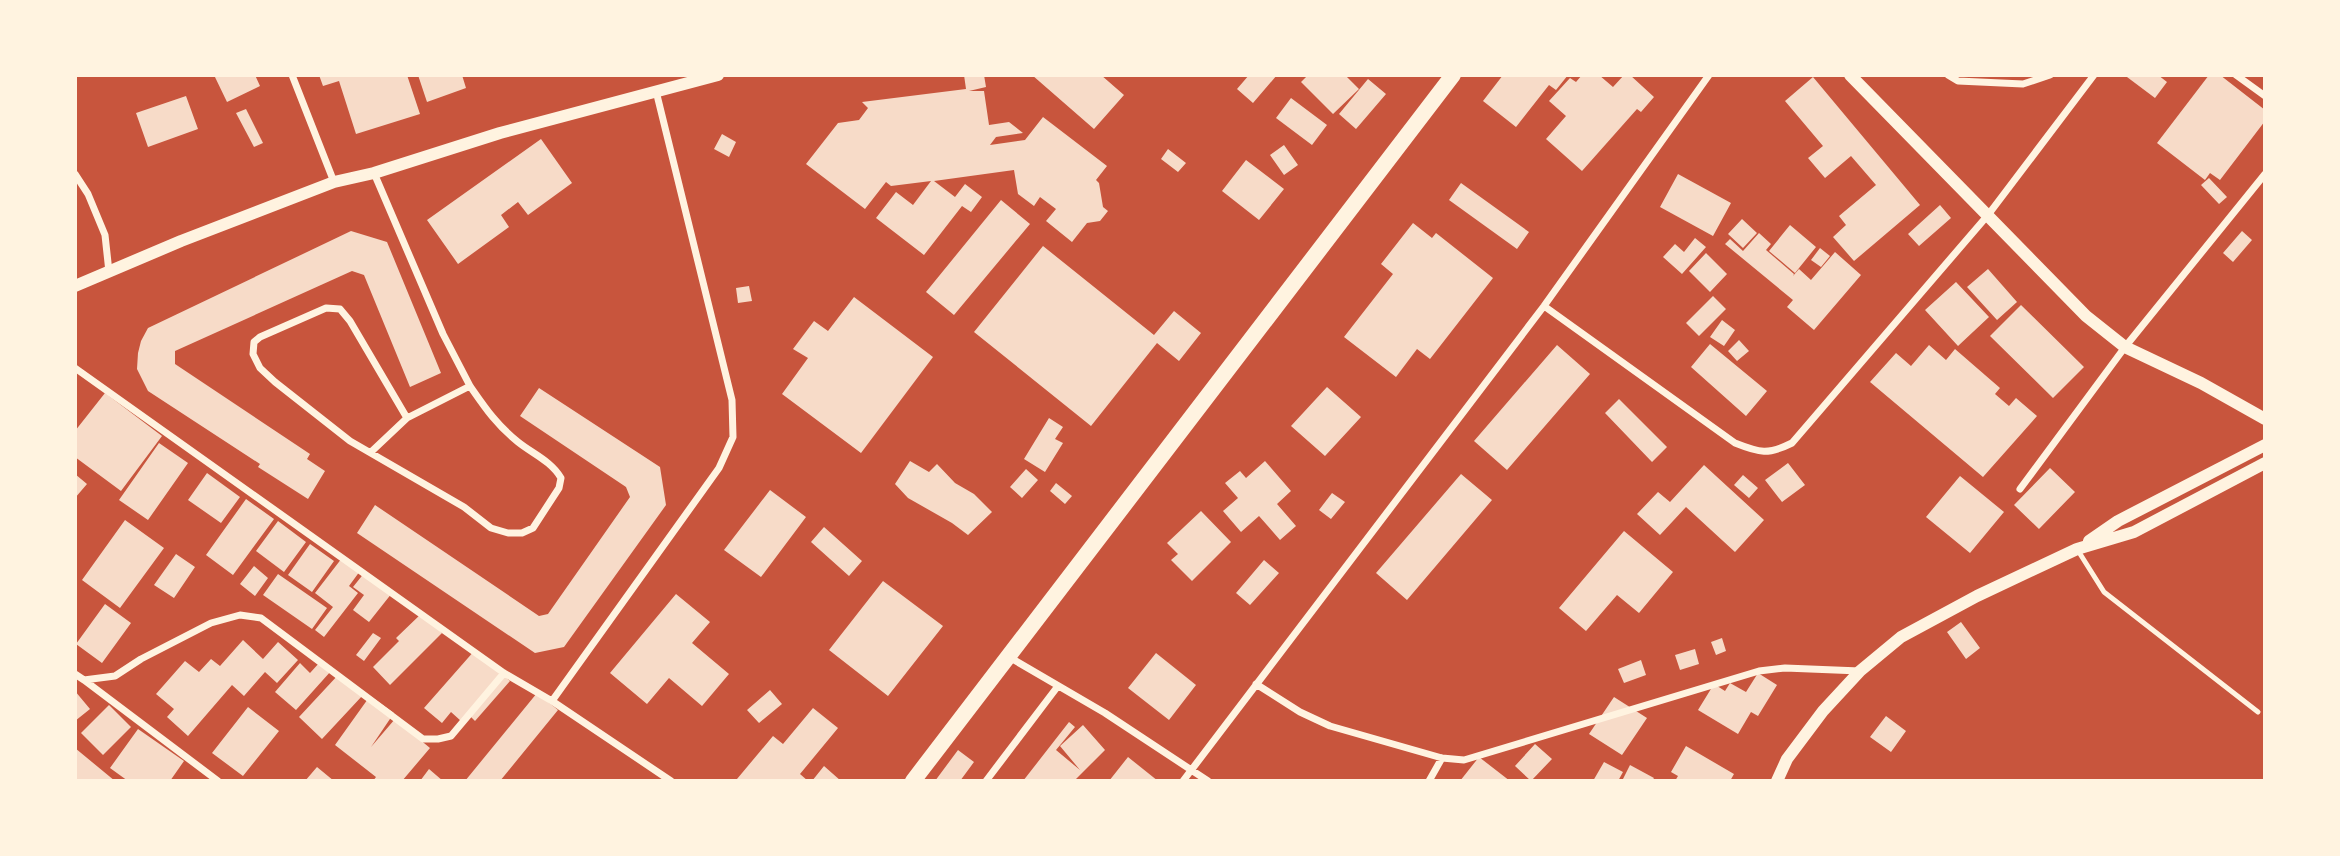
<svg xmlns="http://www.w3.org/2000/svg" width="2340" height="856" viewBox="0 0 2340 856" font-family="'Noto Sans',sans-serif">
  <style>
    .building { fill: #f7dbc8 }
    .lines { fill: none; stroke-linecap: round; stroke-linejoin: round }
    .service { stroke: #fff3e0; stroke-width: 5 }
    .minor { stroke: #fff3e0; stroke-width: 7 }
    .tertiary { stroke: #fff3e0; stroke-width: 12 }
    .primary { stroke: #fff3e0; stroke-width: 16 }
  </style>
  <rect width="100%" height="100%" fill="#c8553d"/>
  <path class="building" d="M214,75H255L260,86L227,102Z
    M319,75H407L420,114L356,134L339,81L323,86Z
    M418,75H462L466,88L427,102Z
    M964,75H984L986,87L969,91H984L989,125L1009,122L1023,133L996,137L990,145L1025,140L1043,117L1107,166L1096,180L1099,183L1103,207L1108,211L1100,221L1087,223L1072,242L1046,221L1056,209L1040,197L1034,206L1018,194L1014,170L934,181L955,197L965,184L982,197L971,212L962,206L924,255L876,218L896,192L913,205L931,181L891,186L886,182L865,209L806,164L838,123L859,120L868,108L862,102L966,89Z
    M1032,75H1101L1124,95L1094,129Z
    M1249,75H1277L1253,103L1237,89Z
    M1308,75H1345L1359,89L1333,114L1301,82Z
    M1503,75H1568L1556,90L1549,85L1516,127L1483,101Z
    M1582,75H1599L1613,87L1624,75H1630L1654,97L1641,112L1637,109L1582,171L1546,139L1566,116L1549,101L1570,78L1576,82Z
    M2129,75H2158L2167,82L2155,98L2127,77Z
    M2209,75H2220L2265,110V121L2220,180L2210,173L2205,180L2157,143Z
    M1813,77L1920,205L1854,261L1833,237L1846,225L1839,216L1876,185L1851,156L1825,178L1808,158L1823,146L1785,101Z
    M1368,79L1386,94L1356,129L1339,114Z
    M186,96L198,129L148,147L136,113Z
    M1291,98L1327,125L1312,145L1276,118Z
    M246,109L263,143L254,147L236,113Z
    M722,134L736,142L729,157L714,149Z
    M541,139L572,183L528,215L518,202L501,215L509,227L458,264L427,220Z
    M1284,145L1298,165L1284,175L1270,155Z
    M1168,149L1186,163L1178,172L1161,159Z
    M1246,160L1284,189L1259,220L1222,191Z
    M1678,174L1731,203L1713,236L1660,207Z
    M2209,178L2227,197L2219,204L2201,185Z
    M1461,183L1529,232L1517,249L1449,200Z
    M1001,200L1030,224L954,315L926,292Z
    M1940,205L1951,218L1919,246L1908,234Z
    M1742,219L1757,233L1743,248L1728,234Z
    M1413,223L1432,238L1436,233L1493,278L1430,359L1417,349L1396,377L1344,337L1393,274L1381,264Z
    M1790,225L1816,247L1795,273L1769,251Z
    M351,231L387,242L441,373L410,387L364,275L352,271L175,351V364L310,454L307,459L325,471L308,499L258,467L260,464L148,391L137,369L138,353L141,341L148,328Z
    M2242,231L2252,240L2233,262L2223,253Z
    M1759,233L1771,244L1766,250L1794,274L1793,276L1799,269L1811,280L1835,252L1861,275L1814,330L1787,307L1793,300L1725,244L1730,239L1743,251Z
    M1695,238L1706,247L1682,274L1663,257L1675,244L1684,252Z
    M1043,246L1154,335L1174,311L1201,333L1179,361L1157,343L1091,426L974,332Z
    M1820,248L1830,256L1821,267L1811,260Z
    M1706,253L1727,274L1710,292L1689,271Z
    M1988,269L2017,302L1997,320L1967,287Z
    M1956,282L1989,317L1958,346L1925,310Z
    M749,286L752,301L738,303L736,288Z
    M1713,296L1726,309L1699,336L1686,323Z
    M854,297L933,357L861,453L782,394L808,358L793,349L814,321L828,331Z
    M2021,305L2084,367L2053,398L1990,336Z
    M1722,320L1735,330L1724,346L1710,337Z
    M1739,340L1749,351L1737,361L1728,351Z
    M1710,344L1767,391L1746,416L1691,367Z
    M1557,345L1590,374L1507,470L1474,441Z
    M1929,345L1946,360L1955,349L2000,388L1995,394L2009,406L2016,398L2037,416L1983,477L1870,382L1896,353L1911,366Z
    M1327,387L1361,417L1325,456L1291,426Z
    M539,388L660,467L666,505L564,647L535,653L357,533L375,505L539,616L548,614L630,497L626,487L520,416Z
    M105,393L162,436L121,491L75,457V431Z
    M1619,399L1667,447L1652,462L1605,413Z
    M1049,418L1063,427L1055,439L1063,443L1045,472L1024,459Z
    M159,443L188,463L148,520L119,500Z
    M910,461L929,472L937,464L955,483L974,494L992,512L968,535L952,523L908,498L895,484Z
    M1265,461L1291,491L1277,504L1296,526L1280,540L1259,516L1241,532L1223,511L1238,498L1225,483L1240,471L1246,478Z
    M1788,463L1805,485L1782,502L1765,480Z
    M1704,465L1764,520L1735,552L1686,507L1660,535L1637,514L1658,492L1670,502Z
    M2050,468L2075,492L2039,529L2014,505Z
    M1026,469L1038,480L1022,498L1010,487Z
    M207,473L240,497L221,523L188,500Z
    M75,474L87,484L75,498Z
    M1461,474L1492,500L1407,600L1376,573Z
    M1743,475L1758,488L1749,498L1734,485Z
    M1960,476L2004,512L1970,553L1926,517Z
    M1056,483L1072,496L1065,504L1050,491Z
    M770,490L806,517L761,577L724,550Z
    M1332,493L1345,502L1331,519L1319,510Z
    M246,499L274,519L233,575L206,555Z
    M1201,511L1231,542L1192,581L1171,560L1178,554L1167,543Z
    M125,520L164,548L120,608L82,580Z
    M278,521L306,542L284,572L256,551Z
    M824,527L862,561L849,576L811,542Z
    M1624,531L1673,572L1639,613L1617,595L1586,631L1559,608Z
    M310,544L334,561L312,592L288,575Z
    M176,554L195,567L174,598L154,585Z
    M342,558L360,571L349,586L358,593L324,637L315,630L333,607L315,593Z
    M1264,560L1279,573L1250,605L1236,593Z
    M254,566L268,578L255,596L240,584Z
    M365,572L392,593L369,622L353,610L364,595L353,587Z
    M278,574L327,608L312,629L263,595Z
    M883,581L943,626L888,696L829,650Z
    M676,594L710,622L692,643L729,674L702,706L669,678L647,704L610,673Z
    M105,604L131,623L102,663L76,644Z
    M422,613L442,633L390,685L373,667L399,641L396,638Z
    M1961,622L1980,648L1966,659L1947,632Z
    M373,633L381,638L364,661L356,655Z
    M1722,638L1726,651L1716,655L1711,642Z
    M243,640L263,659L278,642L298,660L277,683L265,672L244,696L232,685L188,736L167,717L174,709L156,694L185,661L199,672L211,659L220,666Z
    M1695,649L1699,664L1680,670L1675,655Z
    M475,650L510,681L475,721L467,713L461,721L451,712L442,723L424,708Z
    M1156,653L1196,685L1169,720L1128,688Z
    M1641,660L1646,675L1624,683L1618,669Z
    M320,662L331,671L296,710L275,692L300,663L310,673Z
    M1758,673L1777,685L1758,716L1751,712L1738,734L1698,710L1714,684L1725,691L1730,683L1746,692Z
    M339,674L363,695L322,739L299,717Z
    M770,690L782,704L759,723L747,710Z
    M75,691L90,709L75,721Z
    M537,693L558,710L500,781H465Z
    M370,696L394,713L371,747L395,719L430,748L402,781H373L376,777L335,745Z
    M1614,697L1647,718L1622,755L1589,734Z
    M109,705L131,727L103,755L81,733Z
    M248,707L279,731L243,776L212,753Z
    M813,708L838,728L800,774L808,781H740L737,779L773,736L783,744Z
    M1886,716L1906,731L1891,752L1870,737Z
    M1069,722L1075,727L1056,750L1080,770L1060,746L1083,725L1105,750L1074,781H1023Z
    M138,729L184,761L170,781H128L110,768Z
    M1535,744L1552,759L1531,781L1515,766Z
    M1686,746L1734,774L1730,781H1675L1678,776L1671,772Z
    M75,748L115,781H75Z
    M958,750L974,762L960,781H935Z
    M1128,757L1158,781H1109Z
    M1479,757L1510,781H1460Z
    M1604,762L1623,772L1618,781H1593Z
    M1630,765L1654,778L1652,781H1622Z
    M824,766L841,781H812Z
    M317,767L334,781H305Z
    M429,769L443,781H420Z"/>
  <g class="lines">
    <path class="service" d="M2077,549L2104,592L2258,712"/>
    <path class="minor" d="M292,75L334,182
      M1948,75L1958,81L2023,84L2050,75
      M2236,75L2265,96
      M656,91L732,400L733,437L719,468L552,701L671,781
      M75,174L88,194L105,235L109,272
      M1544,306L1735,443C1760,453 1768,455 1792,443L1988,215L2094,75
      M75,368L504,673L552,701
      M407,418L350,321L340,309L326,308L260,337L254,342L253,354L260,368L275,382L350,441L464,507L491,528L508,533H522L533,528L559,488L561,478C551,461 533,454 518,442C496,424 486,409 470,386
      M371,452L407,418L470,386L443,334L374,173
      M2020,489L2125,347L2265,174
      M1009,657L1105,713L1208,781
      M75,674L84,680L115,676L141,659L211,623L240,615L261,618L423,739H438L451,736L504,673
      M84,680L218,781
      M1256,684L1300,712L1330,726L1442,758L1464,760L1759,671L1785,668L1860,671
      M986,781L1058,686
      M1183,781L1544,306L1709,75
      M1429,781L1442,758"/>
    <path class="tertiary" d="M1850,75L2086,316L2125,347L2201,383L2265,419
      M75,286L181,241L334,182L374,173L500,133L718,75
      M2089,541L2118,521L2265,445
      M1777,781L1787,759L1823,711L1860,671L1901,637L1977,596L2077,549L2134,532L2265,463"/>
    <path class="primary" d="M913,781L1453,75"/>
  </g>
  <rect width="2340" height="856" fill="none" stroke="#fff3e0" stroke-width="154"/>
</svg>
